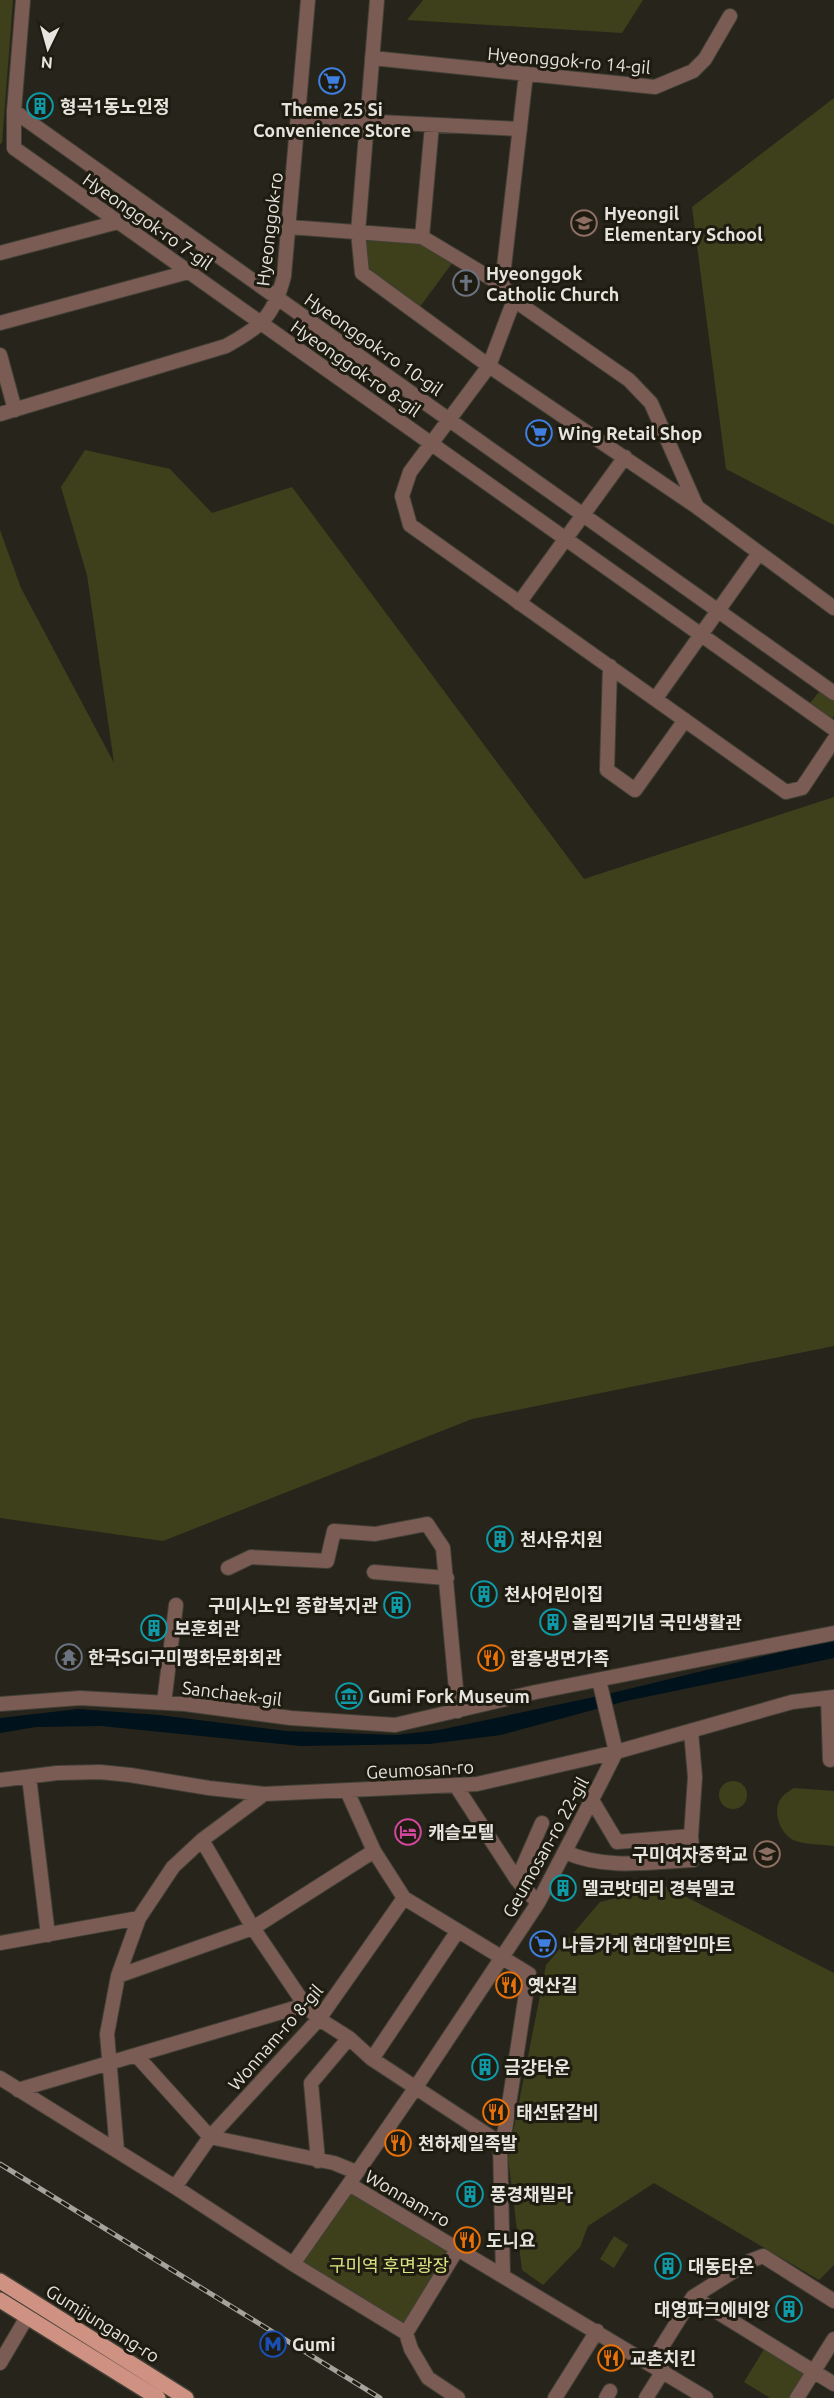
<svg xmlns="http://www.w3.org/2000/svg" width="834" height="2398" viewBox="0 0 834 2398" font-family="Ubuntu,'Noto Sans KR',sans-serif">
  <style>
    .green { fill: #3d401b }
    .water { fill: #00121b }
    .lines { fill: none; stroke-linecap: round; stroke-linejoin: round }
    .minor-casing { stroke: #424036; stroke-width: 16 }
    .major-casing { stroke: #424036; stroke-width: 18 }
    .minor { stroke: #7a5c54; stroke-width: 14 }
    .major { stroke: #cf9282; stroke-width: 15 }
    .rail-casing { stroke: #a5a39c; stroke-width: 5 }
    .rail { stroke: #1e1b11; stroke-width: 3; stroke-dasharray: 9; stroke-linecap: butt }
    .labels { text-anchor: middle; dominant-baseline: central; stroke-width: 6; stroke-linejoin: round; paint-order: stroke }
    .street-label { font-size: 18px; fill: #e6e4de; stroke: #1e1b11 }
    .poi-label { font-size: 18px; font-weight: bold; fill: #e6e4de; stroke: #1e1b11; text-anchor: start }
    .park-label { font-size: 18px; fill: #dae381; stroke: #1e1b11 }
  </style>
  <rect width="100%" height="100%" fill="#27251b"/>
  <path class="green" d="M0,0H13L2,143L0,144Z
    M423,0H643L622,33L407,20Z
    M834,98V525L726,469L692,207Z
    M364,235L421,240L453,262L419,308L364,271Z
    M85,450L170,469L212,513L292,487L584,879L834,797V1346L472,1419L163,1541L0,1518V530L21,588L114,763L87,575L61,487Z
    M823,687L834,696V716L830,722L806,708Z
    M719 1795a14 14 0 1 1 28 0a14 14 0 1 1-28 0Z
    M794,1788L834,1791V1846C822,1844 807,1845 796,1841C780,1836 771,1810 782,1797C785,1793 790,1791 794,1788Z
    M665,1886L834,1973V2265L819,2280L654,2183L588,2226L580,2247L543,2285L522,2270L508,2158L546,1965L600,1902Z
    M349,2184L458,2248L406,2333L293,2264Z
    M614,2236L628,2245L614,2268L600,2259Z
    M766,2346L807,2371L795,2398H770L744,2382Z"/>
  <path class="water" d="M834,1639V1658L626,1701L501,1735L429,1744L301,1746L101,1726L36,1727L0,1733V1718L78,1709L159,1715L286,1731L396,1735L439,1730L608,1694Z"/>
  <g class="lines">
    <g class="minor-casing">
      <path id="minor" d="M377,0L358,232L362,273L489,366L697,507L834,608
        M372,58L655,87L693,71L705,59L730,16
        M14,111L834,693
        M298,118L520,129
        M14,148L834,729
        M14,148V111L23,0
        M289,227L422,237L502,285L514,300L629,380L651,403L696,505
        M422,237L432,125
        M0,253L118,222
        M502,285L526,74
        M514,300L489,366L410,472L402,496L410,525L786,792L802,788L834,740
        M0,323L188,272
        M0,355L15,410
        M0,414L226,346C261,327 274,316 284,276L308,0
        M519,603L625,457
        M610,666L607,770L635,790L685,720
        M656,698L759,553
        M228,1568L251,1557L327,1561L334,1531L375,1534L427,1524L443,1548L458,1711
        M374,1572L447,1578
        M828,1698L830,1760
        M164,1703L176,1605
        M0,1704L80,1698L185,1704L291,1718L395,1725L536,1692L834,1633
        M29,1777L48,1935
        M0,1780L57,1773L100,1772L130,1775L209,1788L264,1794L477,1784L616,1752L792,1702L834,1697
        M456,1786L517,1880L538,1903
        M347,1791L374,1851L404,1898L529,1974L505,2130L500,2143L503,2275
        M592,1800L617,1842L691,1836
        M202,1840L253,1928L305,2005L319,2019L349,2038L372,2059L500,2143
        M565,1852C605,1870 651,1862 693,1860L691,1836L695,1777L691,1731
        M517,1880L542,1823
        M0,1943L139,1918
        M118,1976L253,1928L374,1851
        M136,2055L305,2005
        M372,2059L457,1932
        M0,2078L175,2187L293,2264L349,2184L706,2398
        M18,2090L136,2055L210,2137L334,2163L356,2172
        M117,2151L107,2034L118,1976L139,1918L173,1867L202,1840L264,1794
        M318,2161L311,2083L349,2038
        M349,2184L416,2087L538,1903L601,1782L616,1752L599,1680
        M175,2187L210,2137L319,2019L404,1898
        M293,2264L406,2333L458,2248
        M693,2297L834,2384
        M406,2333L411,2349L428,2378L458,2398
        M0,2363L27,2317
        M651,2364L693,2297L750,2261L763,2256L834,2301
        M555,2398L597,2331
        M606,2398L610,2391
        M646,2398L663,2371
        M797,2398L834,2339"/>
    </g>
    <g class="major-casing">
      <path id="major" d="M0,2281L186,2398
        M0,2300L158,2398"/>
    </g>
    <use href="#minor" class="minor"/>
    <use href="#major" class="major"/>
    <g class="rail-casing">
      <path id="rail" d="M0,2164L380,2398"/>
    </g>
    <use href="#rail" class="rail"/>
  </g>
  <defs>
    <g id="supermarket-ring" transform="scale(1.35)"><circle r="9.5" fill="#1e1b11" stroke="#3f7fe0" stroke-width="1.5"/><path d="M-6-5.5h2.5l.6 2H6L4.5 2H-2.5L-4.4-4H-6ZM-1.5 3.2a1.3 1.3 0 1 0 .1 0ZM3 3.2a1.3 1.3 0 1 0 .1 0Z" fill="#3f7fe0"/></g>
    <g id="building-ring" transform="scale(1.35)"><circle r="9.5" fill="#1e1b11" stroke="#0f9aa8" stroke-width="1.5"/><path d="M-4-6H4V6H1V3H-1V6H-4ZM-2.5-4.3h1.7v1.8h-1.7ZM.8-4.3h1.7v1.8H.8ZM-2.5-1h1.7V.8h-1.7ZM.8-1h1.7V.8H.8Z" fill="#0f9aa8"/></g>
    <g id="school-ring" transform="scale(1.35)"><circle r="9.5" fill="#1e1b11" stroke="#8d6e63" stroke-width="1.5"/><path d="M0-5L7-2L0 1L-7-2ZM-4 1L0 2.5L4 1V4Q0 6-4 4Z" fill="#8d6e63"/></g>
    <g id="church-ring" transform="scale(1.35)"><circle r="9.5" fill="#1e1b11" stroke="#6b7280" stroke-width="1.5"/><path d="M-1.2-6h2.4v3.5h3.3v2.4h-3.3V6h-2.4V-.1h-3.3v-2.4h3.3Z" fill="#6b7280"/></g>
    <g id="temple-ring" transform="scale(1.35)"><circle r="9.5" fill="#1e1b11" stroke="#6b7280" stroke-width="1.5"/><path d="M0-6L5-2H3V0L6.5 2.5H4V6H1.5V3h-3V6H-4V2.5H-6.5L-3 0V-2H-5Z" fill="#6b7280"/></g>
    <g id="restaurant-ring" transform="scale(1.35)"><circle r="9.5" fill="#1e1b11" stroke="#e8710a" stroke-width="1.5"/><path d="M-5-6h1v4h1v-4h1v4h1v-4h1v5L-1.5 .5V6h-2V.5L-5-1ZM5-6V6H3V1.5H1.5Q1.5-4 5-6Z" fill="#e8710a"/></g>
    <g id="museum-ring" transform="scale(1.35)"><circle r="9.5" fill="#1e1b11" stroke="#0f9aa8" stroke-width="1.5"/><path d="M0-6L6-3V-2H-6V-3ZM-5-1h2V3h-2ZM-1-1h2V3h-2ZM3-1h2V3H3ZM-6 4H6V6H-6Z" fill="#0f9aa8"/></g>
    <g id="hotel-ring" transform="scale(1.35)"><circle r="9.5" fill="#1e1b11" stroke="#d1479c" stroke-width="1.5"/><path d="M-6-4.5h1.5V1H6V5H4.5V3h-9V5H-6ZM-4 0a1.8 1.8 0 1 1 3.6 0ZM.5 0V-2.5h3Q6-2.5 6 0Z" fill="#d1479c"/></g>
    <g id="metro-ring" transform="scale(1.35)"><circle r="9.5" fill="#1e1b11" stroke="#1a4fb4" stroke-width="1.5"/><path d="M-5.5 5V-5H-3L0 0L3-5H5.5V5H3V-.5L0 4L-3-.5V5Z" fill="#1a4fb4"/></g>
  </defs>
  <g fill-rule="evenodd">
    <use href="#supermarket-ring" x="332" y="81"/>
    <use href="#building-ring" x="40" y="106"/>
    <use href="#school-ring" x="584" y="223"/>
    <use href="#church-ring" x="466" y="283"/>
    <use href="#supermarket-ring" x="539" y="433"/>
    <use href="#building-ring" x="500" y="1539"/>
    <use href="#building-ring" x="484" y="1594"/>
    <use href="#building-ring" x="397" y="1605"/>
    <use href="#building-ring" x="553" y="1622"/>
    <use href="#building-ring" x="154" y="1628"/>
    <use href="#temple-ring" x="69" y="1657"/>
    <use href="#restaurant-ring" x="491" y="1658"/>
    <use href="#museum-ring" x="349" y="1696"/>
    <use href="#hotel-ring" x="408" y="1832"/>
    <use href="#school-ring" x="767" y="1854"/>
    <use href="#building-ring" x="563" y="1888"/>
    <use href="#supermarket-ring" x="543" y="1944"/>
    <use href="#restaurant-ring" x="509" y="1985"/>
    <use href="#building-ring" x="485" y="2067"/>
    <use href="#restaurant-ring" x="496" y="2112"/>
    <use href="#restaurant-ring" x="398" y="2143"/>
    <use href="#building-ring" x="470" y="2194"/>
    <use href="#restaurant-ring" x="467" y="2240"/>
    <use href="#building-ring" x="668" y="2266"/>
    <use href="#building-ring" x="789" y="2309"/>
    <use href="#metro-ring" x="273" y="2344"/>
    <use href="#restaurant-ring" x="611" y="2358"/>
  </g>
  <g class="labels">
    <g class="street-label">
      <text transform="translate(569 60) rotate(5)">Hyeonggok-ro 14-gil</text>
      <text transform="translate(148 221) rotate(35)">Hyeonggok-ro 7-gil</text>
      <text transform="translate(269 229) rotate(-83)">Hyeonggok-ro</text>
      <text transform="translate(374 344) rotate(35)">Hyeonggok-ro 10-gil</text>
      <text transform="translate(356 368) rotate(35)">Hyeonggok-ro 8-gil</text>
      <text transform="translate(232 1693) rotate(7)">Sanchaek-gil</text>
      <text transform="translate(420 1769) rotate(-3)">Geumosan-ro</text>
      <text transform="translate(545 1847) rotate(-61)">Geumosan-ro 22-gil</text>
      <text transform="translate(275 2037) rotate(-49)">Wonnam-ro 8-gil</text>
      <text transform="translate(408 2198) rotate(30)">Wonnam-ro</text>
      <text transform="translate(103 2323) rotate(32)">Gumijungang-ro</text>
    </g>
    <g class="poi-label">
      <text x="60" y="106">형곡1동노인정</text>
      <text x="332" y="109" text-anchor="middle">Theme 25 Si<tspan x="332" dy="21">Convenience Store</tspan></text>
      <text x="604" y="213">Hyeongil<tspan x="604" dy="21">Elementary School</tspan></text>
      <text x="486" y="273">Hyeonggok<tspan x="486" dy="21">Catholic Church</tspan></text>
      <text x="558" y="433">Wing Retail Shop</text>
      <text x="520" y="1539">천사유치원</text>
      <text x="504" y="1594">천사어린이집</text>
      <text x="378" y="1605" text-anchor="end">구미시노인 종합복지관</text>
      <text x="572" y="1622">올림픽기념 국민생활관</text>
      <text x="174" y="1628">보훈회관</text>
      <text x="88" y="1657">한국SGI구미평화문화회관</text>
      <text x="510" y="1658">함흥냉면가족</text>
      <text x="368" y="1696">Gumi Fork Museum</text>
      <text x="428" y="1832">캐슬모텔</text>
      <text x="748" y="1854" text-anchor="end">구미여자중학교</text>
      <text x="582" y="1888">델코밧데리 경북델코</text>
      <text x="562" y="1944">나들가게 현대할인마트</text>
      <text x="528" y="1985">옛산길</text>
      <text x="504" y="2067">금강타운</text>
      <text x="516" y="2112">태선닭갈비</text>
      <text x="418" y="2143">천하제일족발</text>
      <text x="490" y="2194">풍경채빌라</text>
      <text x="486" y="2240">도니요</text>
      <text x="688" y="2266">대동타운</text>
      <text x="770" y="2309" text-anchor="end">대영파크에비앙</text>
      <text x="292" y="2344">Gumi</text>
      <text x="630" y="2358">교촌치킨</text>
    </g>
    <g class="park-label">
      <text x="389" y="2265">구미역 후면광장</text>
    </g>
  </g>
  <g transform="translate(48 48) rotate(185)" stroke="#1e1b11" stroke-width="4.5" paint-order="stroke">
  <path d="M0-4.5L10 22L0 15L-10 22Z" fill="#e6e4de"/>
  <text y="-9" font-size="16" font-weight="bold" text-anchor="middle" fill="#e6e4de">N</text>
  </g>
</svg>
